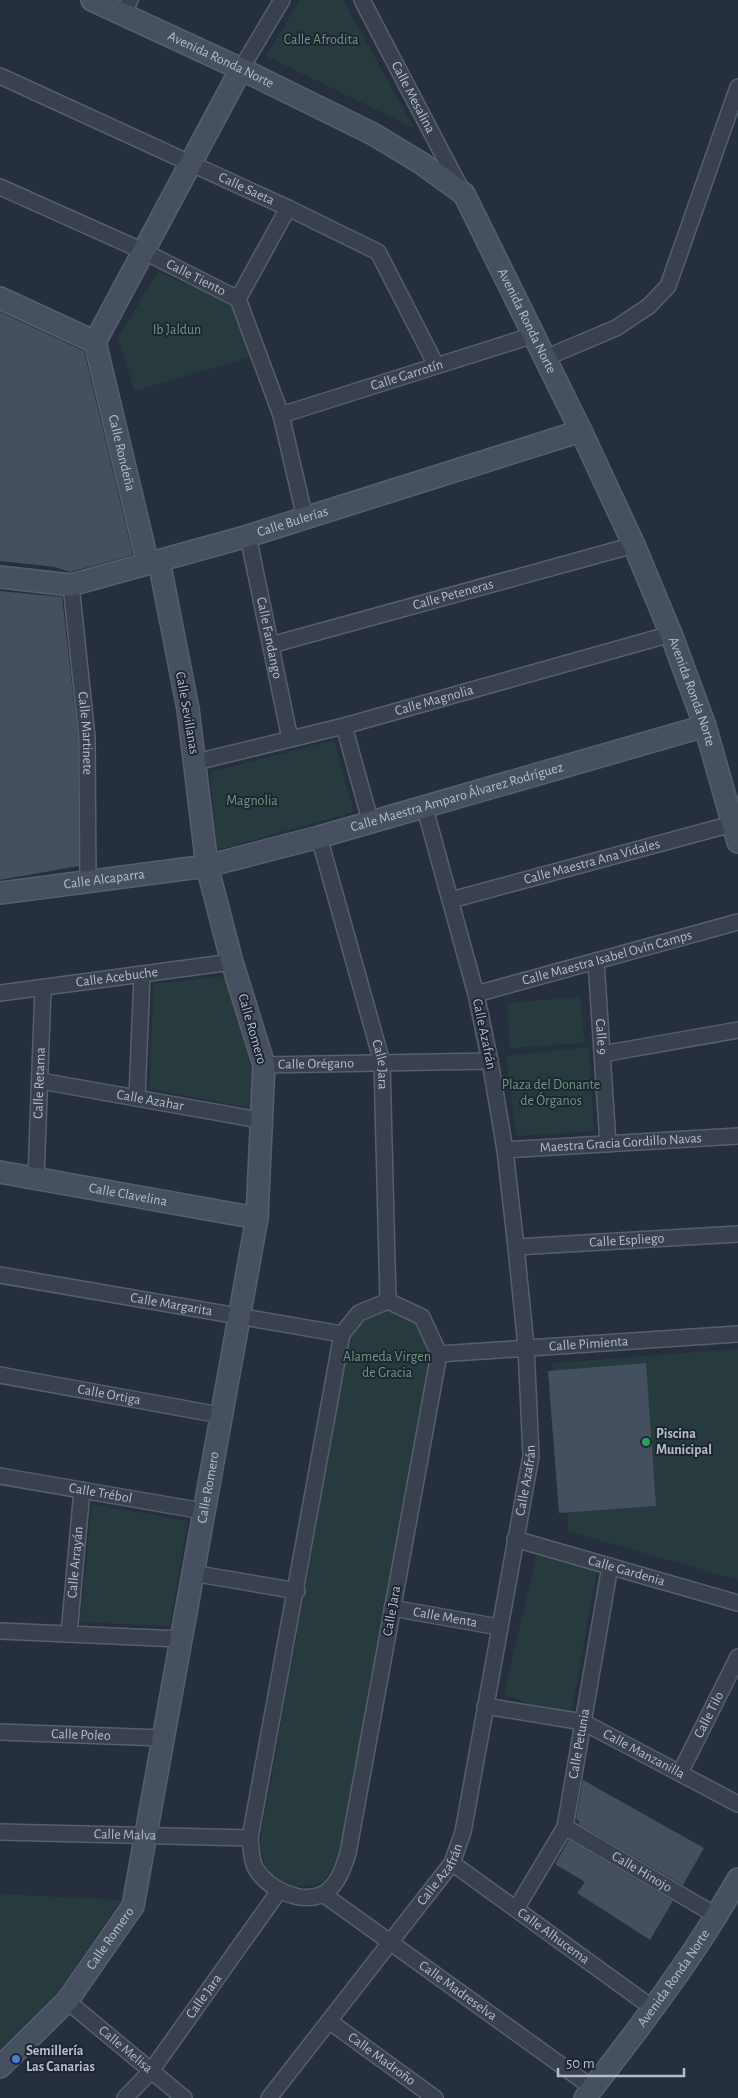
<svg xmlns="http://www.w3.org/2000/svg" width="738" height="2098" viewBox="0 0 738 2098" font-family="'Alegreya Sans',sans-serif">
  <style>
    .green { fill: #273b3f }
    .building { fill: #444f60 }
    .lines { fill: none; stroke-linecap: round; stroke-linejoin: round }
    .street-casing { stroke: #575f6c; stroke-width: 18 }
    .secondary-casing { stroke: #575f6c; stroke-width: 24 }
    .street { stroke: #39414e; stroke-width: 15 }
    .secondary { stroke: #475061; stroke-width: 21 }
    .leisure-dot { fill: #2e9e5b; stroke: #1e2633; stroke-width: 2 }
    .shop-dot { fill: #3f7fe0; stroke: #1e2633; stroke-width: 2 }
    .labels { text-anchor: middle; dominant-baseline: central; stroke-width: 4; stroke-linejoin: round; paint-order: stroke }
    .park-label { font-size: 14px; fill: #6d9979; stroke: #1e2633 }
    .street-label { font-size: 14px; fill: #b5bcc9; stroke: #1e2633 }
    .poi-label { font-size: 14px; font-weight: bold; fill: #b5bcc9; stroke: #1e2633; text-anchor: start }
  </style>
  <rect width="100%" height="100%" fill="#252f3e"/>
  <path class="green" d="M300,0H343L414,128L266,56Z
    M159,272L232,304L251,357L134,391L118,336Z
    M334,740L354,812L217,850L210,772Z
    M226,976L252,1069L250,1108L149,1089L154,984Z
    M581,997L584,1043L510,1048L507,1003Z
    M589,1047L594,1131L516,1136L506,1056Z
    M389,1310L417,1322L431,1355L341,1852L323,1883L295,1887L269,1873L259,1847L350,1337L363,1317Z
    M738,1349V1580L568,1531V1513H559L548,1371H553L552,1363Z
    M92,1504L188,1521L170,1626L80,1622Z
    M539,1546L598,1563L570,1720L504,1694Z
    M0,1894L121,1900L57,1994L0,2049Z"/>
  <path class="building" d="M0,312L84,351L133,555L70,572L55,567L0,561Z
    M0,591L62,597L78,738L79,866L0,880Z
    M646,1363L656,1506L559,1513L548,1371Z
    M583,1780L704,1848L683,1885L578,1824L580,1822L576,1819Z
    M569,1840L673,1901L650,1940L577,1893L585,1882L555,1864Z"/>
  <g class="lines">
    <g class="street-casing">
      <g id="street">
        <path id="s1" d="M362,0L462,191"/>
        <path d="M123,13L130,0"/>
        <path d="M241,69L282,0"/>
        <path id="s2" d="M0,76L288,208L378,252L436,365"/>
        <path id="s3" d="M0,187L143,251L238,299L281,415L305,518"/>
        <path d="M238,299L288,208"/>
        <path d="M545,358L616,328L649,306L668,286L738,87"/>
        <path id="s4" d="M281,415L534,335"/>
        <path id="s5" d="M248,536L290,739"/>
        <path id="s6" d="M71,585L87,737L88,882"/>
        <path id="s7" d="M271,645L634,545"/>
        <path d="M344,726L370,820"/>
        <path id="s8" d="M196,762L344,726L671,634"/>
        <path id="s9" d="M319,837L382,1062L388,1301"/>
        <path id="s10" d="M451,900L732,824"/>
        <path id="s11" d="M596,961L608,1144"/>
        <path id="s12" d="M0,993L232,962"/>
        <path id="s13" d="M476,994L738,922"/>
        <path d="M602,1054L738,1030"/>
        <path id="s14" d="M264,1065L490,1061"/>
        <path id="s15" d="M41,1081L260,1120"/>
        <path d="M137,1098L142,975"/>
        <path id="s16" d="M505,1150L738,1136"/>
        <path id="s17" d="M36,1178L43,988"/>
        <path id="s18" d="M516,1247L738,1234"/>
        <path id="s19" d="M0,1275L342,1334"/>
        <path d="M388,1301L422,1317L439,1354L348,1853C344,1867 337,1887 323,1894C300,1905 268,1888 256,1869C251,1861 251,1847 250,1838L342,1334L359,1313Z"/>
        <path id="s20" d="M439,1354L738,1334"/>
        <path id="s21" d="M0,1375L220,1415"/>
        <path id="s22" d="M0,1476L203,1511"/>
        <path id="s23" d="M515,1539L738,1603"/>
        <path d="M192,1573L297,1591"/>
        <path id="s24" d="M392,1608L499,1627"/>
        <path d="M0,1631L180,1639"/>
        <path id="s25" d="M69,1634L82,1490"/>
        <path id="s26" d="M485,1706L583,1722L738,1804"/>
        <path id="s27" d="M0,1732L162,1738"/>
        <path id="s28" d="M680,1773L738,1657"/>
        <path id="s29" d="M565,1827L717,1916"/>
        <path id="s30" d="M0,1832L250,1838"/>
        <path id="s31" d="M452,1863L654,2009"/>
        <path id="s32" d="M323,1894L593,2088"/>
        <path id="s33" d="M516,1909L565,1827L610,1566"/>
        <path id="s34" d="M67,2001L184,2098"/>
        <path id="s35" d="M329,2021L435,2098"/>
        <path id="s36" d="M125,2098L151,2071L279,1891"/>
        <path id="s37" d="M269,2098L452,1863L463,1832L531,1456L526,1346L516,1247L505,1150L490,1061L476,994L424,805"/>
      </g>
    </g>
    <g class="secondary-casing">
      <g id="secondary">
        <path id="s38" d="M92,0L241,69L373,134L421,163L464,194L581,431L634,545L671,634L705,726L738,842"/>
        <path d="M0,298L95,342"/>
        <path d="M95,342L241,69"/>
        <path id="s39" d="M95,342L148,564"/>
        <path id="s40" d="M0,577L71,585L248,536L581,431"/>
        <path id="s41" d="M0,893L207,866L319,837L705,726"/>
        <path id="s42" d="M0,1172L257,1218"/>
        <path id="s43" d="M0,2067L67,2001L133,1906L257,1218L264,1065L232,962L207,866L188,709L159,561"/>
        <path id="s44" d="M585,2098C640,2027 694,1957 738,1879"/>
      </g>
    </g>
    <use href="#street" class="street"/>
    <use href="#secondary" class="secondary"/>
  </g>
  <circle class="leisure-dot" cx="646" cy="1442" r="5"/>
  <circle class="shop-dot" cx="16" cy="2059" r="5"/>
  <g class="labels">
    <g class="park-label">
      <text x="321" y="40">Calle Afrodita</text>
      <text x="177" y="330">Ib Jaldun</text>
      <text x="252" y="801">Magnolia</text>
      <text x="551" y="1085">Plaza del Donante<tspan x="551" dy="16">de Órganos</tspan></text>
      <text x="387" y="1357">Alameda Virgen<tspan x="387" dy="16">de Gracia</tspan></text>
    </g>
    <g class="street-label">
      <text stroke="none"><textPath href="#s38" startOffset="142">Avenida Ronda Norte</textPath></text>
      <text stroke="none"><textPath href="#s1" startOffset="110">Calle Mesalina</textPath></text>
      <text stroke="none"><textPath href="#s2" startOffset="271">Calle Saeta</textPath></text>
      <text stroke="none"><textPath href="#s3" startOffset="216">Calle Tiento</textPath></text>
      <text stroke="none"><textPath href="#s38" startOffset="562">Avenida Ronda Norte</textPath></text>
      <text stroke="none"><textPath href="#s4" startOffset="132">Calle Garrotín</textPath></text>
      <text stroke="none"><textPath href="#s39" startOffset="114">Calle Rondeña</textPath></text>
      <text stroke="none"><textPath href="#s40" startOffset="302">Calle Bulerías</textPath></text>
      <text stroke="none"><textPath href="#s7" startOffset="189">Calle Peteneras</textPath></text>
      <text stroke="none"><textPath href="#s5" startOffset="104">Calle Fandango</textPath></text>
      <text stroke="none"><textPath href="#s38" startOffset="968">Avenida Ronda Norte</textPath></text>
      <text stroke="none"><textPath href="#s8" startOffset="246">Calle Magnolia</textPath></text>
      <text transform="translate(187 713) rotate(80)">Calle Sevillanas</text>
      <text stroke="none"><textPath href="#s6" startOffset="149">Calle Martinete</textPath></text>
      <text stroke="none"><textPath href="#s41" startOffset="468">Calle Maestra Amparo Álvarez Rodríguez</textPath></text>
      <text stroke="none"><textPath href="#s10" startOffset="146">Calle Maestra Ana Vidales</textPath></text>
      <text stroke="none"><textPath href="#s41" startOffset="105">Calle Alcaparra</textPath></text>
      <text stroke="none"><textPath href="#s13" startOffset="136">Calle Maestra Isabel Ovín Camps</textPath></text>
      <text stroke="none"><textPath href="#s12" startOffset="118">Calle Acebuche</textPath></text>
      <text transform="translate(252 1029) rotate(74)">Calle Romero</text>
      <text transform="translate(484 1034) rotate(78)">Calle Azafrán</text>
      <text stroke="none"><textPath href="#s11" startOffset="76">Calle 9</textPath></text>
      <text stroke="none"><textPath href="#s14" startOffset="52">Calle Orégano</textPath></text>
      <text stroke="none"><textPath href="#s9" startOffset="236">Calle Jara</textPath></text>
      <text stroke="none"><textPath href="#s17" startOffset="95">Calle Retama</textPath></text>
      <text stroke="none"><textPath href="#s15" startOffset="111">Calle Azahar</textPath></text>
      <text stroke="none"><textPath href="#s16" startOffset="116">Maestra Gracia Gordillo Navas</textPath></text>
      <text stroke="none"><textPath href="#s42" startOffset="130">Calle Clavelina</textPath></text>
      <text stroke="none"><textPath href="#s18" startOffset="111">Calle Espliego</textPath></text>
      <text stroke="none"><textPath href="#s19" startOffset="174">Calle Margarita</textPath></text>
      <text stroke="none"><textPath href="#s20" startOffset="150">Calle Pimienta</textPath></text>
      <text stroke="none"><textPath href="#s21" startOffset="111">Calle Ortiga</textPath></text>
      <text stroke="none"><textPath href="#s37" startOffset="688">Calle Azafrán</textPath></text>
      <text stroke="none"><textPath href="#s43" startOffset="635">Calle Romero</textPath></text>
      <text stroke="none"><textPath href="#s22" startOffset="102">Calle Trébol</textPath></text>
      <text stroke="none"><textPath href="#s25" startOffset="72">Calle Arrayán</textPath></text>
      <text stroke="none"><textPath href="#s23" startOffset="116">Calle Gardenia</textPath></text>
      <text transform="translate(392 1611) rotate(-80)">Calle Jara</text>
      <text stroke="none"><textPath href="#s24" startOffset="54">Calle Menta</textPath></text>
      <text stroke="none"><textPath href="#s28" startOffset="65">Calle Tilo</textPath></text>
      <text stroke="none"><textPath href="#s27" startOffset="81">Calle Poleo</textPath></text>
      <text stroke="none"><textPath href="#s33" startOffset="180">Calle Petunia</textPath></text>
      <text stroke="none"><textPath href="#s26" startOffset="168">Calle Manzanilla</textPath></text>
      <text stroke="none"><textPath href="#s30" startOffset="125">Calle Malva</textPath></text>
      <text stroke="none"><textPath href="#s29" startOffset="89">Calle Hinojo</textPath></text>
      <text stroke="none"><textPath href="#s37" startOffset="282">Calle Azafrán</textPath></text>
      <text stroke="none"><textPath href="#s31" startOffset="125">Calle Alhucema</textPath></text>
      <text stroke="none"><textPath href="#s43" startOffset="170">Calle Romero</textPath></text>
      <text stroke="none"><textPath href="#s44" startOffset="149">Avenida Ronda Norte</textPath></text>
      <text stroke="none"><textPath href="#s32" startOffset="166">Calle Madreselva</textPath></text>
      <text stroke="none"><textPath href="#s36" startOffset="129">Calle Jara</textPath></text>
      <text stroke="none"><textPath href="#s34" startOffset="76">Calle Melisa</textPath></text>
      <text stroke="none"><textPath href="#s35" startOffset="65">Calle Madroño</textPath></text>
    </g>
    <g class="poi-label">
      <text x="656" y="1434">Piscina<tspan x="656" dy="16">Municipal</tspan></text>
      <text x="26" y="2051">Semillería<tspan x="26" dy="16">Las Canarias</tspan></text>
    </g>
  </g>
  <path d="M558 2068v8h126v-8" fill="none" stroke="#b5bcc9" stroke-width="2.5"/>
  <text x="566" y="2068" font-size="15" fill="#b5bcc9" stroke="#1e2633" stroke-width="4" paint-order="stroke">50 m</text>
</svg>
